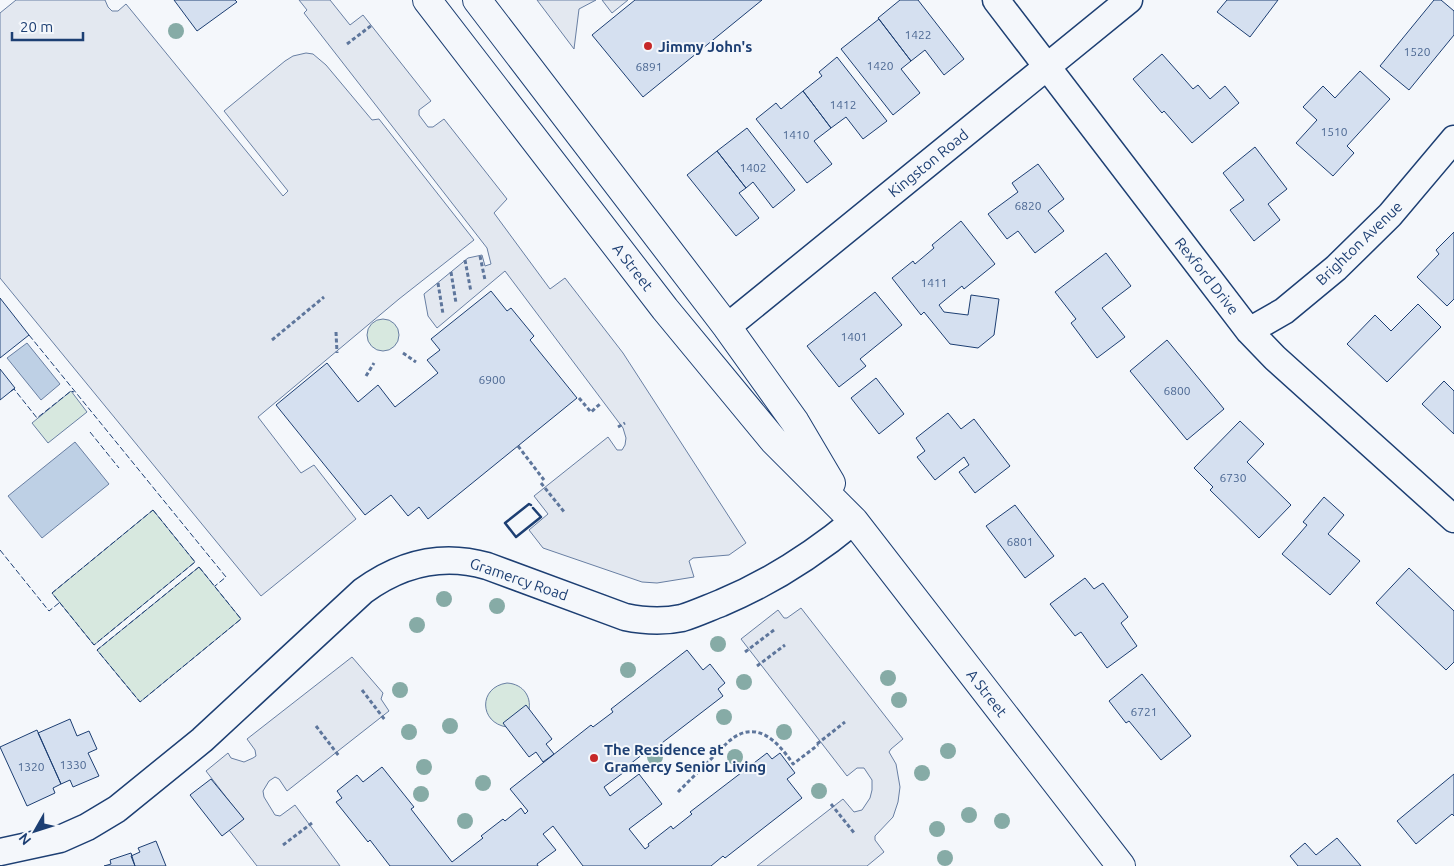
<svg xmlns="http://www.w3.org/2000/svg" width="1454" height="866" viewBox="0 0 1454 866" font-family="Ubuntu,sans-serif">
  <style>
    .green { fill: #d7e8df; stroke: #687fa3 }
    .parking { fill: #e3e8f0; stroke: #687fa3 }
    .water { fill: #bed0e5; stroke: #687fa3 }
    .building { fill: #d5e0f0; stroke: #1d3f73 }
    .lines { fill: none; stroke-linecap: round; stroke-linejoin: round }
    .minor-casing { stroke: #1d3f73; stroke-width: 29 }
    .major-casing { stroke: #1d3f73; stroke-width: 30 }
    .path { stroke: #5e769c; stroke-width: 3; stroke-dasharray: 4 2.5; stroke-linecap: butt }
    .minor { stroke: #f4f7fb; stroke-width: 26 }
    .major { stroke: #f4f7fb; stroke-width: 28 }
    .fence { stroke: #1d3f73; stroke-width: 1; stroke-dasharray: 6 2.5; stroke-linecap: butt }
    .wall { stroke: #1d3f73; stroke-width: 2.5 }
    .tree { fill: #86aba6 }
    .poi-dot { fill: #c62828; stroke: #f4f7fb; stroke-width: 2 }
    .labels { text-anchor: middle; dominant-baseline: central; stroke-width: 4; stroke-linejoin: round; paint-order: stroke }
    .number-label { font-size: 12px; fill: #4b6792 }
    .poi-label { font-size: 15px; font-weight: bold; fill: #1d3f73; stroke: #f4f7fb; text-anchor: start }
    .street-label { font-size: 15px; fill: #1d3f73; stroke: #f4f7fb }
  </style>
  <rect width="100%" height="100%" fill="#f4f7fb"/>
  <path class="green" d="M367 335a16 16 0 1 1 32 0a16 16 0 1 1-32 0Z
    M71,391L87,412L48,443L32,423Z
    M153,510L195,562L94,645L52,593Z
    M199,567L241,619L140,702L97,650Z
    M507,683C524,684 533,698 528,714L507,727C479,723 478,687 507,683Z"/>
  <path class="parking" d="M16,0H105L108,7L112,11H118L126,4L283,196L288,191L224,111L285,61L293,56L306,53L313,54L326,65L372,120L379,119L474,240L399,299L258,417L301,473L314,465L356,519L261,596L0,278V13Z
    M299,0H330L350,25L363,15L431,101L419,110V115L428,127H433L444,119L507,199L494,213L550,289L565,278L623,353L746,543L729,555L693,558L689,561L694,577L657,583L642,582L543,548L529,530L548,514L534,496L608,437L617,450H622L625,445L626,438L623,428L505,271L437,328L428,316L424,294L468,258L482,255L485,266L491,264L487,248L304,13L307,10Z
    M537,0H596L579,9L574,49Z
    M602,0H628L612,13Z
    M801,608L903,739L891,749L889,752L896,764L900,787L898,802L893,817L875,836V840L884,852L867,866H757L843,799L854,812L862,810L870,798L872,790V780L864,768H857L847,776L741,639L778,610L784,618H787Z
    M352,657L383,693L381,699L389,711L287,791L279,779L275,777L269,781L263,791L264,797L275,815L280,816L295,805L340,866H257L229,830L243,819L206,771L228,753L231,758L244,762L253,758L256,756L255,750L247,739Z"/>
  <path class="water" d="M27,343L60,384L41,400L7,358Z
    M75,442L109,484L42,538L8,496Z"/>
  <path class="building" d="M174,0H235L237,2L197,31Z
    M635,0H762L643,97L592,35Z
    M900,0H918L964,59L944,75L925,50L911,61L878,18Z
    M1227,0H1278L1250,37L1217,12Z
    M1434,0H1441L1454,11V35L1409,90L1380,66Z
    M879,19L911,61L901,69L920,93L893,115L841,49Z
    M1162,54L1193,89L1198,85L1210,99L1225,86L1239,103L1192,143L1164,111L1162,113L1133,79Z
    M837,57L887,121L863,139L846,117L831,128L803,91L822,76L819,72Z
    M1360,71L1390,99L1347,146L1354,153L1333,176L1296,143L1317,120L1303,107L1323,86L1335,98Z
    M803,91L831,128L814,141L832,164L807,183L756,119L776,103L781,109Z
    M747,128L795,190L773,208L753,182L746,188L717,151Z
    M1255,147L1287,189L1268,204L1280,220L1254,241L1230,210L1244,200L1223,173Z
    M717,151L746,188L739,193L759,218L736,236L687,175Z
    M1038,164L1064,199L1048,211L1064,231L1035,253L1018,231L1007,239L988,214L1018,192L1012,183Z
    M961,221L995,264L964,289L962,286L939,305L944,312L968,315L971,295L999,299L994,335L978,348L950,344L924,312L921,315L892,278L913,261L915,264L934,248L932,245Z
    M1454,232V299L1447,306L1417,277L1439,254L1436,250Z
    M1106,253L1131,286L1102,308L1125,337L1097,358L1071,323L1076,319L1055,292Z
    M491,291L507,311L511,308L534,336L530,340L577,398L428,519L419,507L408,516L391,495L365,515L276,405L327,363L358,402L378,385L395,407L438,373L427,360L440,350L431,339Z
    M875,292L902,325L860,359L866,366L839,387L807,346Z
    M0,298L29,335L0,358Z
    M1418,304L1441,327L1387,382L1347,344L1375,315L1391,331Z
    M1167,340L1224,409L1187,440L1130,371Z
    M0,369L15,388L0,400Z
    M876,378L904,414L879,434L851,398Z
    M1444,381L1454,391V434L1422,404Z
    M948,413L961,429L974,419L1010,466L975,493L959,472L969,465L964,457L935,480L917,457L925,451L916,438Z
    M1240,421L1264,444L1247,462L1291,505L1259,538L1210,490L1213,487L1194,468Z
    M1324,497L1344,515L1328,534L1360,561L1330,595L1282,554L1307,525L1303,522Z
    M1015,505L1054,556L1025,578L986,526Z
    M1409,568L1454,611V662L1446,670L1376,603Z
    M1085,578L1094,589L1103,583L1128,617L1121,623L1137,646L1107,668L1081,632L1075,636L1050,604Z
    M687,650L703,670L710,664L725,683L718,689L723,696L645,756L643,754L625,768L627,770L604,787L610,796L639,774L662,804L629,829L645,849L649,846L648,844L671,826L673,829L692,814L690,812L767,753L772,759L780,753L795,773L787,779L802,798L725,858L723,856L711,866H583L553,826L543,834L556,850L537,864L538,866H390L370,840L368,842L336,802L342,798L337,791L357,775L363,782L382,767L414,807L411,809L452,862L483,838L481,836L503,819L505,821L521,808L525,814L528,811L510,789L591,725L593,727L613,712L611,709Z
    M1142,674L1191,736L1161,760L1129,721L1126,723L1109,701Z
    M526,705L552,739L546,744L554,754L543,762L536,752L529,757L503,723Z
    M70,719L77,736L89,731L97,749L88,753L99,776L73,787L70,780L61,784L38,733Z
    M37,730L61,784L53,788L55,793L27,806L0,747Z
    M1454,774V816L1452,814L1416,844L1397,821Z
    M211,779L244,819L222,836L190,795Z
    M1337,838L1361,866H1298L1290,856L1305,843L1316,855Z
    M156,841L166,866H135L131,856L140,852L138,848Z
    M131,853L135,866H104L111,864L110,860Z"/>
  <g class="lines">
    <g class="minor-casing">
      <path id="minor" d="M996,0L1249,331L1275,358L1454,519
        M727,327L1129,0
        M1249,331L1284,311L1336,268L1390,215L1454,139
        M0,852L60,839L87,827L117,809L202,740L363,591C400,564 442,553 487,566L625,617C644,621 663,622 682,618C695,614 708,608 721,603C769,583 814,554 854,521"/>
    </g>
    <g class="major-casing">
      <path id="major" d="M427,0L665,309L774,441L854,521L1121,866
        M477,0L727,327L795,422L831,483"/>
    </g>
    <path class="path" d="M347,44L372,25
      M480,256L485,280
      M465,260L471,292
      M451,272L456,303
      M438,283L443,314
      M336,332L337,353
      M272,340L324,297
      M403,353L416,362
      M366,376L374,363
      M579,398L591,412L600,404
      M618,427L625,423
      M518,446L544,480
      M541,483L565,513
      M745,652L774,630
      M757,666L785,645
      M362,690L385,720
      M316,726L339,756
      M817,744L845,722
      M678,792L728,742C755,718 777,740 793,764L818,745
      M831,804L855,834
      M283,845L312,823"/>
    <use href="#minor" class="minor"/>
    <use href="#major" class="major"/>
    <path class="fence" d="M29,335L226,577L215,586
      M11,391L14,389L37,418L71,391L74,392
      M90,432L119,468
      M153,510L195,562L94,645L52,593Z
      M0,550L49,611L59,603
      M199,567L241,619L140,702L97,650Z"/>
    <path class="wall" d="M531,505L529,504L505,523L516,537L541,517L533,508"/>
  </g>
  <g class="tree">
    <circle cx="176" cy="31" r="8"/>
    <circle cx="444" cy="599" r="8"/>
    <circle cx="497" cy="606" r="8"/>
    <circle cx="417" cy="625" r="8"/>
    <circle cx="718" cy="644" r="8"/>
    <circle cx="628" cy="670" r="8"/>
    <circle cx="888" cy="678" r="8"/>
    <circle cx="744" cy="682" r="8"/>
    <circle cx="400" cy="690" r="8"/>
    <circle cx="899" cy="700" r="8"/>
    <circle cx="724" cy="717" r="8"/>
    <circle cx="450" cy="726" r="8"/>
    <circle cx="409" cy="732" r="8"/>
    <circle cx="784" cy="732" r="8"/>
    <circle cx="948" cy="751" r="8"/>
    <circle cx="655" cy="757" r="8"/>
    <circle cx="735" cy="757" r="8"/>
    <circle cx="424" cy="767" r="8"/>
    <circle cx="922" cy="773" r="8"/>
    <circle cx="483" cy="783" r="8"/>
    <circle cx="819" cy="791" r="8"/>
    <circle cx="421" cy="794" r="8"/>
    <circle cx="969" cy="815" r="8"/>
    <circle cx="465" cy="821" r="8"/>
    <circle cx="1002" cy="821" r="8"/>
    <circle cx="937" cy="829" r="8"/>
    <circle cx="945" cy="858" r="8"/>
  </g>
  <g class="poi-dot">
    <circle cx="648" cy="46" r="5"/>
    <circle cx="594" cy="758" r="5"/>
  </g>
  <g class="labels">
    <g class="number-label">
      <text x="918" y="34">1422</text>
      <text x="1417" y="51">1520</text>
      <text x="880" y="65">1420</text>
      <text x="649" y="66">6891</text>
      <text x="843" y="104">1412</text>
      <text x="1334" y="131">1510</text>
      <text x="796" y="134">1410</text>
      <text x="753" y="167">1402</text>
      <text x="1028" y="205">6820</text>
      <text x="934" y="282">1411</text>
      <text x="854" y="336">1401</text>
      <text x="492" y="379">6900</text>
      <text x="1177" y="390">6800</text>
      <text x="1233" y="477">6730</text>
      <text x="1020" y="541">6801</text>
      <text x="1144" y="711">6721</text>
      <text x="73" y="764">1330</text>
      <text x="31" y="766">1320</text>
    </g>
    <g class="poi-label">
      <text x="658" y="46">Jimmy John's</text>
      <text x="604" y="749">The Residence at<tspan x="604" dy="17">Gramercy Senior Living</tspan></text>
    </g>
    <g class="street-label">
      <text transform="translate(928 163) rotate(-39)">Kingston Road</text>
      <text transform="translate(1359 243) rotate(-44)">Brighton Avenue</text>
      <text transform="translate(633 267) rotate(52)">A Street</text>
      <text transform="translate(1207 276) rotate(52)">Rexford Drive</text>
      <text transform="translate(519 579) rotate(19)">Gramercy Road</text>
      <text transform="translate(987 693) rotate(52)">A Street</text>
    </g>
  </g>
  <g transform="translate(35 831) rotate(231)" stroke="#f4f7fb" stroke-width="4" paint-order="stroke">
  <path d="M0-4L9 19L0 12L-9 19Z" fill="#1d3f73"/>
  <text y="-8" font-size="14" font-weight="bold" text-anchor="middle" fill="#1d3f73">N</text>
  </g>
  <path d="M12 32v8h71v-8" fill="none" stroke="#1d3f73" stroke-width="2.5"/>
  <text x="20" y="32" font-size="15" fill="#1d3f73" stroke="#f4f7fb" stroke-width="4" paint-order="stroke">20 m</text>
</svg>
